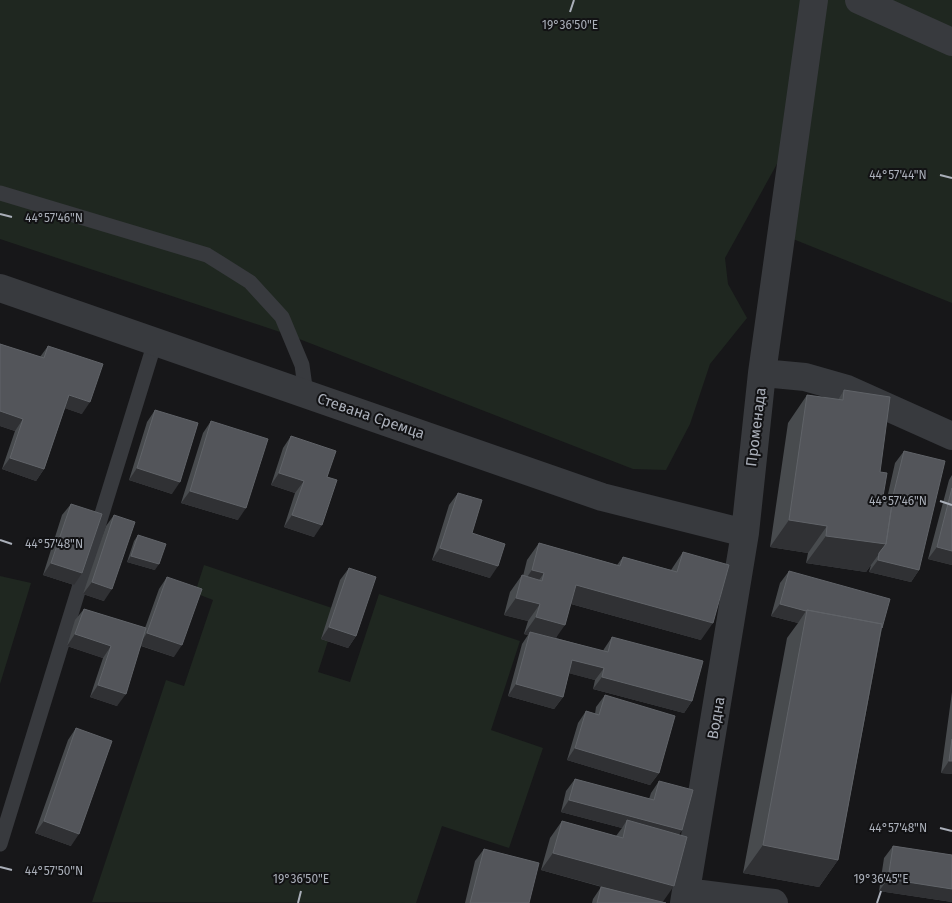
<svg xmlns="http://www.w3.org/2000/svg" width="952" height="903" viewBox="0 0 952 903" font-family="'Fira Sans',sans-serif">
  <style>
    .green { fill: #1f2720 }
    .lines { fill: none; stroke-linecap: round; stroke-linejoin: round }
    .lane { stroke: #383a3e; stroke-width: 15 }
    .street { stroke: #383a3e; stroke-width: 28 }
    .wall { fill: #484b4e }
    .shaded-wall { fill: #303134 }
    .building { fill: #53555a; stroke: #606368 }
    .ticks { fill: none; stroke: #aaafb9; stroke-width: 2 }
    .labels { text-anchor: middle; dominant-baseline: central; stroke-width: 4; stroke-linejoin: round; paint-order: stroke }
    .street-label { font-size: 15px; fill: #aaafb9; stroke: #121214 }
    .ticks-label { font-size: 12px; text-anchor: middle; fill: #aaafb9; stroke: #121214; stroke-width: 4; stroke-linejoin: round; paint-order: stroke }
  </style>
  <rect width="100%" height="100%" fill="#171719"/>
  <path class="green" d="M0,0H952V303L793,239L814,97L725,258L728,284L747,318L710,364L690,424L666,470L633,469L289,335L0,239Z
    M204,565L338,610L318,672L350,682L379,594L520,641L491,730L543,748L509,848L442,826L416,903L92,902L166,680L184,686L213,600L195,593Z
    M0,576L31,583L0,684Z"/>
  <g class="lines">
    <path class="lane" d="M0,193L207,255L250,282L282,317L302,365L306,394
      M0,844L155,342"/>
    <path class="street" d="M859,0L952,42
      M0,288L602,497L745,533
      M762,373L814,0
      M686,892L774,903
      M684,903L745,533L762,373L805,377L847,389L952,436"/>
  </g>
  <path class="wall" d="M0,344L40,357L48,346L82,414L65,408L44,469L36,481L2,469L15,431L0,426Z
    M844,390L880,472L882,502L886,503L895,463L904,451L919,570L911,582L869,572L871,565L866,572L806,563L808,553L770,547L788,423L807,395L838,400Z
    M155,410L172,494L129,480L147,422Z
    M211,421L238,520L181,503L203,433Z
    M291,436L327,477L314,537L284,527L295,493L271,485L283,448Z
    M952,475V565L928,559L949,480Z
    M458,493L472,533L490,578L432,560L449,505Z
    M71,504L74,585L43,575L62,515Z
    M114,515L104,601L83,594L106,526Z
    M138,535L155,570L127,562L134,541Z
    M539,543L617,565L623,557L671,570L683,552L701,640L571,604L556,638L603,651L604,649L612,637L692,701L684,713L593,689L595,680L569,673L563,697L554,709L508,696L522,644L528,635L524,634L528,621L504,615L510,592L522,575L523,576L527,560Z
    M349,568L356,636L348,648L321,639L340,580Z
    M789,571L882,628L838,860L819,887L743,873L787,638L798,623L771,616L780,583Z
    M167,577L174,657L141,646L117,706L90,697L103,658L67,646L75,620L84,609L145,628L159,589Z
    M952,692V774L941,773Z
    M605,695L659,773L650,785L567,760L578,723L586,711L595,714L596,707Z
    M76,728L71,846L35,833L68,740Z
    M575,779L649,799L651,793L659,781L682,830L679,834L662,902L666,903H592L593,899L601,887L609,889L541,870L550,838L562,821L616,836L622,828L561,812L566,791Z
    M893,846L952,855V902L879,891L884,858Z
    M484,849L529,903H465L475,861Z"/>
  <path class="shaded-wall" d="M69,395L90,402L82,414L61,407Z
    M0,411L23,419L15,431L0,426Z
    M10,458L44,469L36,481L2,469Z
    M137,468L180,482L172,494L129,480Z
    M279,473L304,481L295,493L271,485Z
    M190,491L246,508L238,520L181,503Z
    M292,515L322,525L314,537L284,527Z
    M789,520L827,526L808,553L770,547Z
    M826,536L886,544L866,572L806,563Z
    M937,547L952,551V565L928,559Z
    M440,548L498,566L490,578L432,560Z
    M131,556L159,564L155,570L127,562Z
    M878,560L919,570L911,582L869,572Z
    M51,563L82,573L74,585L43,575Z
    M532,570L544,573L532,590L520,587Z
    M92,582L112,589L104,601L83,594Z
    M576,585L713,623L701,640L564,602Z
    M516,598L540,604L528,621L504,615Z
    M780,604L806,611L798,623L771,616Z
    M536,617L565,625L553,642L530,632L528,635L524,634Z
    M329,627L356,636L348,648L321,639Z
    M147,633L182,645L174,657L139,645Z
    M75,634L111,646L103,658L67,646Z
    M572,660L604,668L595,680L564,672Z
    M602,677L692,701L684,713L593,689Z
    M516,684L563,697L554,709L508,696Z
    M98,685L126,694L117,706L90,697Z
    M575,748L659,773L650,785L567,760Z
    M949,761H952V774L941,773Z
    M569,800L682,830L674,842L627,820L622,828L561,812Z
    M44,821L79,834L71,846L35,833Z
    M763,845L838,860L819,887L743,873Z
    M553,853L674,886L662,903L541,870Z
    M888,879L952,889V902L879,891Z"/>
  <path class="building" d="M0,344L44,358L48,346L103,364L90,402L69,395L44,469L10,458L23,419L0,411Z
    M844,390L890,397L880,472L887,473L882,502L892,504L886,544L826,536L827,526L789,520L807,395L843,400Z
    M155,410L198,423L180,482L137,468Z
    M211,421L268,439L246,508L190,491Z
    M291,436L336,451L327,477L337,480L322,525L292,515L304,481L279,473Z
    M904,451L945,461L919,570L878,560L879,553L886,544L892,504H891Z
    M952,488V551L937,547Z
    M458,493L482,500L472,533L505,544L498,566L440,548Z
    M71,504L102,514L82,573L51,563Z
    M114,515L135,522L112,589L92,582Z
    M138,535L166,544L159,564L131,556Z
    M539,543L620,566L623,557L677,572L683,552L729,565L713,623L576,585L565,625L536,617L540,604L516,598L522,575L542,581L544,573L532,570Z
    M349,568L376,577L356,636L329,627Z
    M789,571L890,599L882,628V624L807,610L806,611L780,604Z
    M167,577L202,589L182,645L147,633Z
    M84,609L146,628L126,694L98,685L111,646L75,634Z
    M807,610L882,624L838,860L763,845Z
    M530,632L608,652L612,637L703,661L692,701L602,677L604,668L572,660L563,697L516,684Z
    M605,695L675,716L659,773L575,748L586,711L599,715Z
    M76,728L112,741L79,834L44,821Z
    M952,739V761H949Z
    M575,779L654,800L659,781L693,790L682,830L569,800Z
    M627,820L687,837L674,886L553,853L562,821L623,838Z
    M893,846L952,855V889L888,879Z
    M484,849L539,863L529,903H470Z
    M601,887L666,903H597Z"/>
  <path class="ticks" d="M570,12L574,0M940,175L952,178M0,214L12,217M940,501L952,505M0,540L12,544M940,828L952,831M0,867L12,870M298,903L301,891M877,903L881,891"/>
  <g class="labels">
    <g class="street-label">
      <text transform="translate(371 416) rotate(19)">Стевана Сремца</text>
      <text transform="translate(756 427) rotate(-83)">Променада</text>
      <text transform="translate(716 718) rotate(-80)">Водна</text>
    </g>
  </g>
  <g class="ticks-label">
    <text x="570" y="29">19°36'50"E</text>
    <text x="898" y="179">44°57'44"N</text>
    <text x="54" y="222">44°57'46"N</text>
    <text x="898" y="505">44°57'46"N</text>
    <text x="54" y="548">44°57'48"N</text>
    <text x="898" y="832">44°57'48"N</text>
    <text x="54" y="875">44°57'50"N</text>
    <text x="301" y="883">19°36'50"E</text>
    <text x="881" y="883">19°36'45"E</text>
  </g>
</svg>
